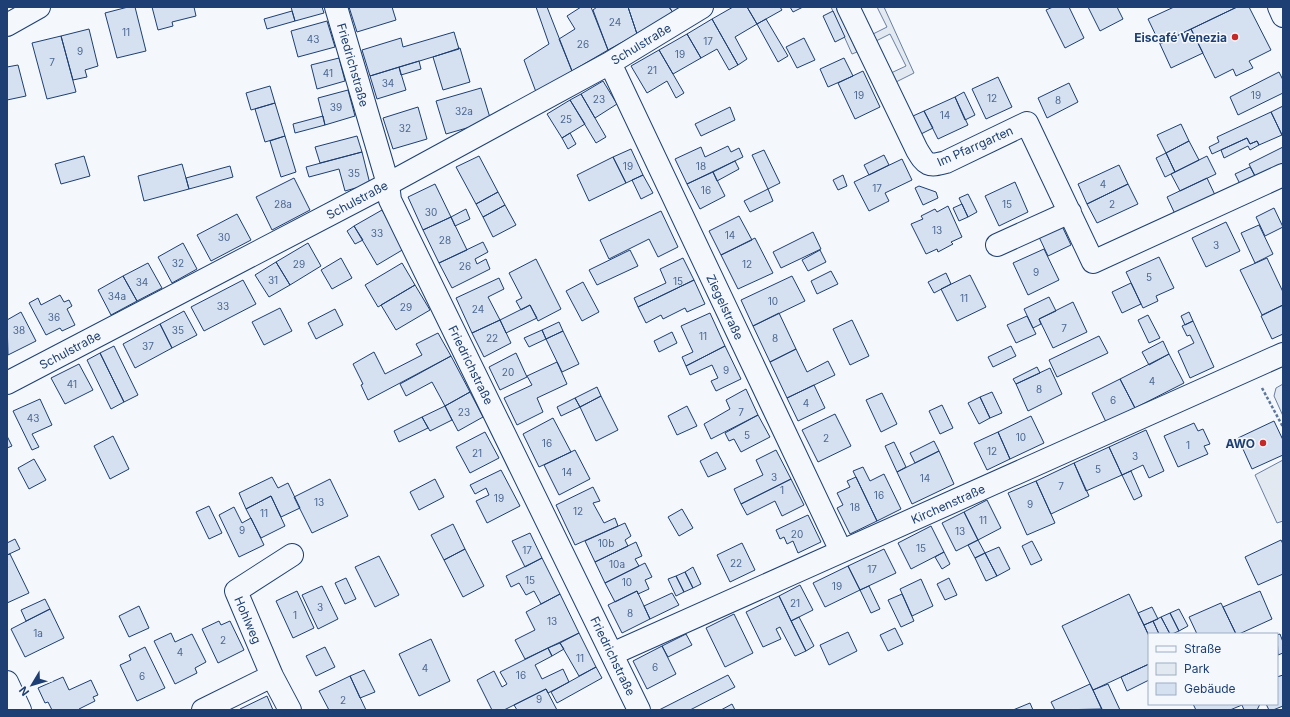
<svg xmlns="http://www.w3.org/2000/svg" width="1290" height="717" viewBox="0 0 1290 717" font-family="Inter,sans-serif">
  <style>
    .green { fill: #e3e9f0; stroke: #687fa3 }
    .building { fill: #d5e0f0; stroke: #1d3f73 }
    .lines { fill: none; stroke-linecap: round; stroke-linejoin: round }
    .minor-casing { stroke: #1d3f73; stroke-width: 24 }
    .path { stroke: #5e769c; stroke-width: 2.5; stroke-dasharray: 3 2; stroke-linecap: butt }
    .minor { stroke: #f4f7fb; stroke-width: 22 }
    .poi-dot { fill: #c62828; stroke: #f4f7fb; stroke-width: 1.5 }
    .labels { text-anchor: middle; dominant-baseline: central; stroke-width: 3; stroke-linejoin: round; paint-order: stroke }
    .number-label { font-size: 10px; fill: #4b6792 }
    .poi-label { font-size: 12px; font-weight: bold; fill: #1d3f73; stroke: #f4f7fb; text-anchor: end }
    .street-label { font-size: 12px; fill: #1d3f73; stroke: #f4f7fb }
  </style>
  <rect width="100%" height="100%" fill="#f4f7fb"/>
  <path class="green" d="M831,7H836L857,52L852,54Z
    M877,7H884L914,73L896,82L891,73L906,66L890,34L876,41L873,34L887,27Z
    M1283,384V416L1274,396L1276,388Z
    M1283,460V521L1277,523L1255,475Z"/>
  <path class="building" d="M128,7H135L146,51L117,58L105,13Z
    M152,7H194L196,16L172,22L173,26L158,30Z
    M291,7H322L324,13L295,21Z
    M349,7H392L396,20L357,32Z
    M536,7H547L572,71L536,92L524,60L549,44Z
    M581,7H591L608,50L572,71L559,39L575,29L567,16Z
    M597,7H628L637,34L608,50L593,10Z
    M628,7H669L674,14L637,34Z
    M669,7H683L674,14Z
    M733,7H747L757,24L735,37L747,59L738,65L712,19Z
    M747,7H780L782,10L757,24Z
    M790,7H803L793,12Z
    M1053,7H1069L1084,38L1065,48L1046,10Z
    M1088,7H1117L1123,19L1100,31Z
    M1174,7H1237L1160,44L1148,19Z
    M1237,7H1249L1271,50L1249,61L1253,68L1236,76L1233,69L1215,78L1191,29Z
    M292,11L295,21L267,29L264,19Z
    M833,11L845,37L835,42L823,16Z
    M712,19L738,65L729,70L717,49L701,58L687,34Z
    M766,19L788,56L778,62L757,24Z
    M327,21L335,47L298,57L291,31Z
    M89,29L98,66L85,70L87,77L73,80L61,36Z
    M1191,29L1203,53L1171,68L1160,44Z
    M454,32L459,49L370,76L362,50L401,38L403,47Z
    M687,34L701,58L673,74L659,50Z
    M61,36L76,92L47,99L32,43Z
    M804,38L815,60L797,68L786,47Z
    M460,48L470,82L443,90L433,57Z
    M659,50L684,93L676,98L667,81L647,93L631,66Z
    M339,58L345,81L317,89L311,65Z
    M844,58L853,76L828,87L820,69Z
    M419,61L421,69L401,75L399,67Z
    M18,65L26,96L7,100V67Z
    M399,67L406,90L377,99L370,76Z
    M863,71L880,107L855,119L838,83Z
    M1279,72L1283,80V93L1238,115L1230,97Z
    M998,77L1012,107L986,119L972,89Z
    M603,81L617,104L595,118L581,94Z
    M1069,83L1078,102L1047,118L1038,98Z
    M270,86L275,103L251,110L246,93Z
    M481,88L491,121L446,134L436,101Z
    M348,90L355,116L325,125L318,98Z
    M964,92L975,115L965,120L955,97Z
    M581,94L606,137L596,143L570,100Z
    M955,97L968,125L938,139L924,111Z
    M570,100L585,124L562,138L547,114Z
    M275,103L285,136L265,142L255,109Z
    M1283,106V134L1282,135L1271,112Z
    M418,107L427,139L393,149L383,118Z
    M730,107L735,120L701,136L695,124Z
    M924,111L933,128L921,134L913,116Z
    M1271,112L1282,135L1259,145L1257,141L1250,144L1247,138L1212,154L1209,147L1219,142L1217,137Z
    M323,116L325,125L295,133L293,124Z
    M1181,124L1189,141L1166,153L1157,135Z
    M570,133L576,144L568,149L562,138Z
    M285,136L296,172L281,177L270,141Z
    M357,136L362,152L320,163L315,147Z
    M1247,138L1250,144L1257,141L1259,145L1250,150L1248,146L1224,158L1221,150Z
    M1189,141L1199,160L1175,172L1166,153Z
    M728,146L731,152L739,148L743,157L687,184L675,159L701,147L705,157Z
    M1283,147V163L1255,176L1249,164Z
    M631,149L643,175L626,183L613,157Z
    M764,150L780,183L768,189L752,155Z
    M362,152L370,184L345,191L339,169L309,177L306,167Z
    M1166,153L1175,172L1165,177L1156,158Z
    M884,155L889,165L869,175L864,165Z
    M84,156L90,176L61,184L55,164Z
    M479,156L498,192L476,204L456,167Z
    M1207,156L1216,174L1180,191L1171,174Z
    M613,157L626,183L589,201L577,175Z
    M902,159L912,180L885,193L889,201L869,211L854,182Z
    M735,161L739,169L717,181L713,172Z
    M182,164L189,189L144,201L138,176Z
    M1119,165L1128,184L1087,204L1078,184Z
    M230,166L233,177L189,189L186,178Z
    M1250,167L1255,176L1240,184L1235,174Z
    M713,172L725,196L700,209L687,184Z
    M643,175L653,193L641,199L632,180Z
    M843,175L847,186L838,190L833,180Z
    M294,178L310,210L272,230L256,197Z
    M1207,178L1215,195L1175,214L1167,197Z
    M1015,182L1028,212L999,226L985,196Z
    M435,184L451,217L423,230L408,197Z
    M1128,184L1138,204L1097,223L1087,204Z
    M919,186L936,192L938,198L923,205L915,188Z
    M768,189L773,201L750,212L744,201Z
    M498,192L505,205L483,217L476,204Z
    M968,194L977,212L968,217L959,198Z
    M962,204L968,217L959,221L953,208Z
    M505,205L516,225L493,237L483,217Z
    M948,206L962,237L951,242L953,244L938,252L937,249L926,254L911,224L923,219L921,216L935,209L937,212Z
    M1274,208L1283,227L1265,236L1256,217Z
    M466,209L470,219L455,226L451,217Z
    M382,210L404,249L377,265L354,226Z
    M661,211L678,247L658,257L649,239L609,259L600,240Z
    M237,214L251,240L211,261L197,235Z
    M739,216L752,240L721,255L709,231Z
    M451,217L467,250L439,263L423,230Z
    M1226,222L1240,251L1206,267L1192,238Z
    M1259,225L1273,254L1255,263L1241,233Z
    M354,226L363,240L355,244L347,231Z
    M1062,226L1071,245L1048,256L1039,237Z
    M813,232L821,249L781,268L773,252Z
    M755,238L773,273L738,289L721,255Z
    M483,242L488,252L475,259L477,264L486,259L490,269L452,288L439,263Z
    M183,243L197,269L172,283L158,257Z
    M308,243L321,266L290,285L276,262Z
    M1044,249L1059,280L1028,295L1013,263Z
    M630,250L638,266L597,285L589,270Z
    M820,250L826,262L808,271L802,260Z
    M1159,257L1174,288L1156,296L1158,301L1143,308L1126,272Z
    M341,258L352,278L332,289L321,270Z
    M683,258L694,280L638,307L634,298L666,283L660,269Z
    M1267,258L1283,292V305L1262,315L1240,270Z
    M536,259L561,309L538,321L530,305L521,310L516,301L522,298L509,273Z
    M276,262L290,285L269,297L255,275Z
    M148,263L162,288L137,301L123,276Z
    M402,263L415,285L378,307L365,285Z
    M831,271L838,284L817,294L811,281Z
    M946,273L951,284L934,293L928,282Z
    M970,275L986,307L957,321L941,289Z
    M123,276L137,301L111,315L98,290Z
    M792,276L805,301L753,326L741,300Z
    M499,278L504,289L488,297L500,320L472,333L456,298Z
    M243,280L256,304L204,331L191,307Z
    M694,280L705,304L687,312L685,308L663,319L661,315L646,323L638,307Z
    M583,282L599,312L582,321L566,291Z
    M1131,283L1141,304L1122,313L1112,292Z
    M415,285L430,310L396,330L381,305Z
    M60,295L64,302L69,300L72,306L67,309L75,325L62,331L60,328L46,335L29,303L38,298L41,305Z
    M1049,297L1056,311L1039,319L1041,324L1033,328L1024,309Z
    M1073,302L1087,332L1053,348L1039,319Z
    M530,305L537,318L506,333L500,320Z
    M1283,305V334L1272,339L1261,316Z
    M280,308L292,331L264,345L252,322Z
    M335,309L343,325L316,339L308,323Z
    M184,311L197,335L172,348L160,324Z
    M21,312L36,341L8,355L7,320Z
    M1189,312L1193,321L1185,325L1181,316Z
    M710,313L725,346L686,366L682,357L693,352L681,326Z
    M779,313L796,349L770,362L753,326Z
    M1148,315L1160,338L1149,343L1138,320Z
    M1027,316L1036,334L1016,343L1007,325Z
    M500,320L511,343L484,357L472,333Z
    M852,320L869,356L850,365L833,329Z
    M1193,321L1214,367L1190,378L1178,351L1194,343L1190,335L1187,336L1182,326Z
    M559,322L563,331L546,339L542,330Z
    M160,324L172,348L135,368L123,344Z
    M542,330L546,339L529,347L524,338Z
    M563,331L579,364L562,372L546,339Z
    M672,332L677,343L659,352L654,341Z
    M438,333L451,356L368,400L361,385L363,384L353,364L374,352L385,374L422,355L416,344Z
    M1099,336L1108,353L1057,377L1049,360Z
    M1163,341L1169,354L1149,365L1142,352Z
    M114,346L138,395L124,402L100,353Z
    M725,346L741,379L716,391L711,381L718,378L712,365L690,375L686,366Z
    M1011,346L1016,356L993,367L988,357Z
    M796,349L807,372L828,361L835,375L787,398L770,362Z
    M100,353L124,402L111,409L87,360Z
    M516,353L527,377L500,390L489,367Z
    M1169,354L1184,383L1135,408L1120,379Z
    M451,356L470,392L445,406L432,382L406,396L400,384Z
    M557,362L567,384L537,398L543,412L517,425L504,398L532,385L527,376Z
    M79,364L93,390L65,404L51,378Z
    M1037,367L1040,373L1016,384L1013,379Z
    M1050,368L1062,394L1028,411L1016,384Z
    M1120,379L1135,408L1106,422L1092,393Z
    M814,385L825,408L798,421L787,398Z
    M597,387L601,396L580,407L575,398Z
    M746,389L758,415L711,439L704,424L730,409L726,400Z
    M470,392L483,417L458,431L445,406Z
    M992,392L1002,413L990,418L980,397Z
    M882,393L897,424L881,432L866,400Z
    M601,396L618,430L596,441L580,407Z
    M980,397L990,418L979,424L968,403Z
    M575,398L580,407L561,416L557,407Z
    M40,399L52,425L32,434L39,447L32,450L13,411Z
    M942,405L953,428L940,434L929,411Z
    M445,406L452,420L430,431L422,417Z
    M687,406L697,426L677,435L668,416Z
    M835,414L851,446L818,462L802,430Z
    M758,415L770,437L741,452L734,439L729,441L725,433Z
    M1031,416L1044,443L1010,459L998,432Z
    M422,417L428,428L399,442L394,431Z
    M553,418L571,452L539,467L523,434Z
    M1274,421L1283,440V455L1252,469L1238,438Z
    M1194,423L1198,431L1203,429L1210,444L1204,446L1208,454L1178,467L1164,436Z
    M1146,430L1164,471L1149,478L1143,465L1122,475L1109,447Z
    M485,432L499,458L470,473L456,447Z
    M998,432L1010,459L987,470L974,443Z
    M7,436L12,446L7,448Z
    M113,436L129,469L110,479L94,446Z
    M934,441L939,451L915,463L910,453Z
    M894,442L906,467L897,472L885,446Z
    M1109,447L1122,475L1086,491L1074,463Z
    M575,450L590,479L559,495L544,465Z
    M776,450L791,479L741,504L734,489L763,475L756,460Z
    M939,451L954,484L912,504L897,472Z
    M717,452L726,469L708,477L700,461Z
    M34,459L46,480L29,489L18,468Z
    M1074,463L1089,496L1051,514L1036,481Z
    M863,467L870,481L884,474L901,509L877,521L853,471Z
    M501,470L520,506L487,523L476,501L489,495L486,488L475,494L470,485Z
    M1131,471L1142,496L1134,500L1122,475Z
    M272,477L278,488L288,483L300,508L281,517L271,496L246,509L239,493Z
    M856,477L877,521L850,534L837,508L843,505L837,493L850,487L847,481Z
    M330,479L348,516L312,533L294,497Z
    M435,479L444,497L419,510L410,492Z
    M791,479L804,505L782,516L775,501L747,515L741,504Z
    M1036,481L1055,523L1027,535L1008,493Z
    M593,487L600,501L593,503L604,523L615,518L618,526L575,545L556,505Z
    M271,496L285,526L261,538L246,509Z
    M987,500L1001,528L978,540L964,512Z
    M209,506L222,533L209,539L196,512Z
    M234,507L242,523L251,518L264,545L239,557L219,515Z
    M682,509L693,528L679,536L668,517Z
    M964,512L978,540L956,551L942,523Z
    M808,515L821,542L798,553L793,541L787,544L784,537L780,539L776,530Z
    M625,523L631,536L625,540L628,546L595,562L585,541Z
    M453,524L465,549L444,560L431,535Z
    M931,526L944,552L911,569L898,543Z
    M530,533L542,558L525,567L512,541Z
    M15,539L20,549L7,555V543Z
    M978,540L985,553L975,558L968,545Z
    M1281,540L1283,544V574L1258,585L1245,557Z
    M1032,541L1042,560L1031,565L1022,546Z
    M636,542L642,556L635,559L639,566L605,583L595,562Z
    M742,543L755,570L730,582L717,555Z
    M999,547L1010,569L997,576L985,553Z
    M465,549L484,586L463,597L444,560Z
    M884,549L896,573L860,590L848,566Z
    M944,552L950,564L942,569L935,557Z
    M985,553L997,576L986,581L975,558Z
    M10,554L29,593L7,603V555Z
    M379,556L399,595L375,607L355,567Z
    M542,558L560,594L541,604L534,591L526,595L519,583L511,587L506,576Z
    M645,563L652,577L645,580L649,589L638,594L637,591L615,602L605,583Z
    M848,566L860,590L825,607L813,583Z
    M693,567L701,584L693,588L685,572Z
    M685,572L693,588L684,592L676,576Z
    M676,576L684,592L676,596L668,579Z
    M346,578L356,599L345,604L335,583Z
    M949,578L957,595L945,600L937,584Z
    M921,579L933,606L912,616L900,589Z
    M800,585L813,610L791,621L779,596Z
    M322,586L338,619L318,629L302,595Z
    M869,586L880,609L871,613L860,590Z
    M297,591L314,628L293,638L276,601Z
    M637,591L650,619L622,633L608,605Z
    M1260,591L1272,619L1239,634H1236L1223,607Z
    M672,593L679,605L650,619L644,606Z
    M560,594L579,633L525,659L515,640L535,630L526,612Z
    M902,594L914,621L901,627L888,600Z
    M1129,594L1149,636V664L1093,690L1062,626Z
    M779,596L806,651L795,656L780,627L776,629L781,639L763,647L746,612Z
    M45,599L50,609L26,621L21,610Z
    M1221,603L1236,634H1197L1189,617Z
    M139,606L149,628L129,637L119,616Z
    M1152,607L1158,619L1144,625L1138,613Z
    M50,609L64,638L25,657L11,629Z
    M1179,609L1188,626L1179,631L1170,613Z
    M1170,613L1179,631L1172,634H1170L1161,617Z
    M734,614L753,653L725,667L706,628Z
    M799,617L814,646L806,651L791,621Z
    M1161,617L1170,634H1159L1153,621Z
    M219,621L221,625L230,621L244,650L218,663L202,629Z
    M1153,621L1159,634H1149V636L1144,625Z
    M895,628L903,644L888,651L880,635Z
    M848,632L857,651L829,665L820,645Z
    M171,633L175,642L192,634L206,662L195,668L197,673L175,684L154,641Z
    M579,633L596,667L579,676L560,643Z
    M686,634L692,645L668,657L662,646Z
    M1280,634L1283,642V653L1278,655L1277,635Z
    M431,639L450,681L419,696L399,654Z
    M560,643L564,649L552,656L548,648Z
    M662,646L676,674L647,689L633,661Z
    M145,647L165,688L137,701L120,665L131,660L129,655Z
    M325,647L335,667L316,676L306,656Z
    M548,648L552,656L535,665L542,679L563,669L569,682L548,693L546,689L504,710H492L477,680L494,671L502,687L507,684L500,672Z
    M1149,664V680L1127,691L1121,677Z
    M596,667L602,678L557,703L551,692Z
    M364,670L375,692L360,698L350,676Z
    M728,675L735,687L690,710H659Z
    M1283,675V706L1273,710H1269L1266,704H1277V677Z
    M350,676L366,710H329L319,691Z
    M63,677L69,690L91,680L98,695L93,697L95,701L79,709V710H52L48,702L45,703L38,688Z
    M1090,684L1102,709L1055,710L1051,702Z
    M1108,684L1120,710H1102L1093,690Z
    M546,689L557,710H517L514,705Z
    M267,696L273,710H241L240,709Z
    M1030,703L1033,710H1013Z
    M732,704L735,710H721Z
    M1193,704H1260L1257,710H1244L1242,705L1230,710H1196Z"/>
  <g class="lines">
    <g class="minor-casing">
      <path id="minor" d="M336,7L388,184L390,200L639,710
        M848,7L917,150C926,165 928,167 946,162L1027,123L1093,262L1283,175
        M1279,7L1283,16
        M7,25L39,7
        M610,63L841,551
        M997,245L1070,212
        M7,383L388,184L610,63L702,7
        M612,654L1283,354
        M7,682L20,710
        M203,710L272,676
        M290,710L272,676L236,591L292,555"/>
    </g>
    <path class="path" d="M1262,388L1283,427"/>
    <use href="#minor" class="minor"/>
  </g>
  <g class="poi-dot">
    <circle cx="1235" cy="37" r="4"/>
    <circle cx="1263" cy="443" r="4"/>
  </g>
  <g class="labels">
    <g class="number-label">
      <text x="615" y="22">24</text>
      <text x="126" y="32">11</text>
      <text x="313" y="39">43</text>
      <text x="708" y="41">17</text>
      <text x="583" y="44">26</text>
      <text x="80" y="51">9</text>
      <text x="680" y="54">19</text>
      <text x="52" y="62">7</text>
      <text x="652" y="70">21</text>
      <text x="328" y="73">41</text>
      <text x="388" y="83">34</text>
      <text x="859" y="95">19</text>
      <text x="1256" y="95">19</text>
      <text x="992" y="98">12</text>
      <text x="599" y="99">23</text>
      <text x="1058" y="100">8</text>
      <text x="336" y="107">39</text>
      <text x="464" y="111">32a</text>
      <text x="945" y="115">14</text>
      <text x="566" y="119">25</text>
      <text x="405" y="128">32</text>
      <text x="628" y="166">19</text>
      <text x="701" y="166">18</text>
      <text x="354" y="173">35</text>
      <text x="1103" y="184">4</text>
      <text x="877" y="188">17</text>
      <text x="706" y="190">16</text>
      <text x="283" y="204">28a</text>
      <text x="1007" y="204">15</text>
      <text x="1112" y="204">2</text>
      <text x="431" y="212">30</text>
      <text x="937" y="230">13</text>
      <text x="377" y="233">33</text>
      <text x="730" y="235">14</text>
      <text x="224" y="237">30</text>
      <text x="445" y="240">28</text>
      <text x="1216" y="245">3</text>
      <text x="178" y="263">32</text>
      <text x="299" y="264">29</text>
      <text x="747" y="264">12</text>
      <text x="465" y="266">26</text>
      <text x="1036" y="272">9</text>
      <text x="1149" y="277">5</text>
      <text x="273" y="280">31</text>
      <text x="678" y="281">15</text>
      <text x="142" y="282">34</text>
      <text x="117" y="296">34a</text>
      <text x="964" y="298">11</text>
      <text x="773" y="301">10</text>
      <text x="223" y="306">33</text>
      <text x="406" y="307">29</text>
      <text x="478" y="309">24</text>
      <text x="54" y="317">36</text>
      <text x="1064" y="328">7</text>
      <text x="19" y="330">38</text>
      <text x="178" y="330">35</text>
      <text x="703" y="336">11</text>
      <text x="492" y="338">22</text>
      <text x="775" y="338">8</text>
      <text x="148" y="346">37</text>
      <text x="726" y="370">9</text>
      <text x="508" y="372">20</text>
      <text x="1152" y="381">4</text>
      <text x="72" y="384">41</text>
      <text x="1039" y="389">8</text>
      <text x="1113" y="400">6</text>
      <text x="806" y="403">4</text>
      <text x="464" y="412">23</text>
      <text x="741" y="412">7</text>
      <text x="33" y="418">43</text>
      <text x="747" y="435">5</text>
      <text x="1021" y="437">10</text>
      <text x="826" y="438">2</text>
      <text x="547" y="443">16</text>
      <text x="1188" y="445">1</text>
      <text x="992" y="451">12</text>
      <text x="477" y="453">21</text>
      <text x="1135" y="456">3</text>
      <text x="1098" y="469">5</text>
      <text x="567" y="472">14</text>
      <text x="774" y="477">3</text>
      <text x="925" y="478">14</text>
      <text x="1061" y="486">7</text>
      <text x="782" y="490">1</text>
      <text x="879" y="495">16</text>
      <text x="499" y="498">19</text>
      <text x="319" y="502">13</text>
      <text x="1030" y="504">9</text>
      <text x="855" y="507">18</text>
      <text x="578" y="511">12</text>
      <text x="264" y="513">11</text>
      <text x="983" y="520">11</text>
      <text x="242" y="530">9</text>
      <text x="960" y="531">13</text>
      <text x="797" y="534">20</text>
      <text x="606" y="543">10b</text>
      <text x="921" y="548">15</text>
      <text x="527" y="550">17</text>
      <text x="736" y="563">22</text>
      <text x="617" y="564">10a</text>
      <text x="872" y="569">17</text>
      <text x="530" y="580">15</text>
      <text x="627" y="582">10</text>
      <text x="837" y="586">19</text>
      <text x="795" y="603">21</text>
      <text x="320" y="607">3</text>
      <text x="630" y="613">8</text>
      <text x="295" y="615">1</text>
      <text x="552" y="621">13</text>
      <text x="38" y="633">1a</text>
      <text x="223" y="640">2</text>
      <text x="180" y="652">4</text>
      <text x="580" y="658">11</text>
      <text x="655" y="667">6</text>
      <text x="425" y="668">4</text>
      <text x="521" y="675">16</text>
      <text x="142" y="676">6</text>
      <text x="539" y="699">9</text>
      <text x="343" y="700">2</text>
    </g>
    <g class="poi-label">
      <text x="1227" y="37">Eiscafé Venezia</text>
      <text x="1255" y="443">AWO</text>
    </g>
    <g class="street-label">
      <text transform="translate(641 44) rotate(-31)">Schulstraße</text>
      <text transform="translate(353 65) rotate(74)">Friedrichstraße</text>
      <text transform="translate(975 146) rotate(-24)">Im Pfarrgarten</text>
      <text transform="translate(357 200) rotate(-28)">Schulstraße</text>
      <text transform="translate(725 307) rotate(65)">Ziegelstraße</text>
      <text transform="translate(70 350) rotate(-28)">Schulstraße</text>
      <text transform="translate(471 365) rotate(64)">Friedrichstraße</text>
      <text transform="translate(948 504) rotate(-24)">Kirchenstraße</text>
      <text transform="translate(248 620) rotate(67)">Hohlweg</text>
      <text transform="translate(613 656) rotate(64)">Friedrichstraße</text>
    </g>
  </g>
  <rect width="1290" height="717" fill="none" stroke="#1d3f73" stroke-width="16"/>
  <rect x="1148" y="633" width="130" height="72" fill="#f4f7fb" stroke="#9eadc5"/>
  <rect x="1156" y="646" width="20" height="6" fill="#f4f7fb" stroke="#9eadc5"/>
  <text x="1184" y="653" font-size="12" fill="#1d3f73">Straße</text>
  <rect x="1156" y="663" width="20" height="12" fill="#e3e9f0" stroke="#9eadc5"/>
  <text x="1184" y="673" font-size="12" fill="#1d3f73">Park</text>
  <rect x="1156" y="683" width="20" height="12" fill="#d5e0f0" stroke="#9eadc5"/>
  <text x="1184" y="693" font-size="12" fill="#1d3f73">Gebäude</text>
  <g transform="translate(32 685) rotate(232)" stroke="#f4f7fb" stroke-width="3" paint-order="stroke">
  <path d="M0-3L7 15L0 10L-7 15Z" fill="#1d3f73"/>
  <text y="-6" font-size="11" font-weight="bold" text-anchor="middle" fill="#1d3f73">N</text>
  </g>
</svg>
